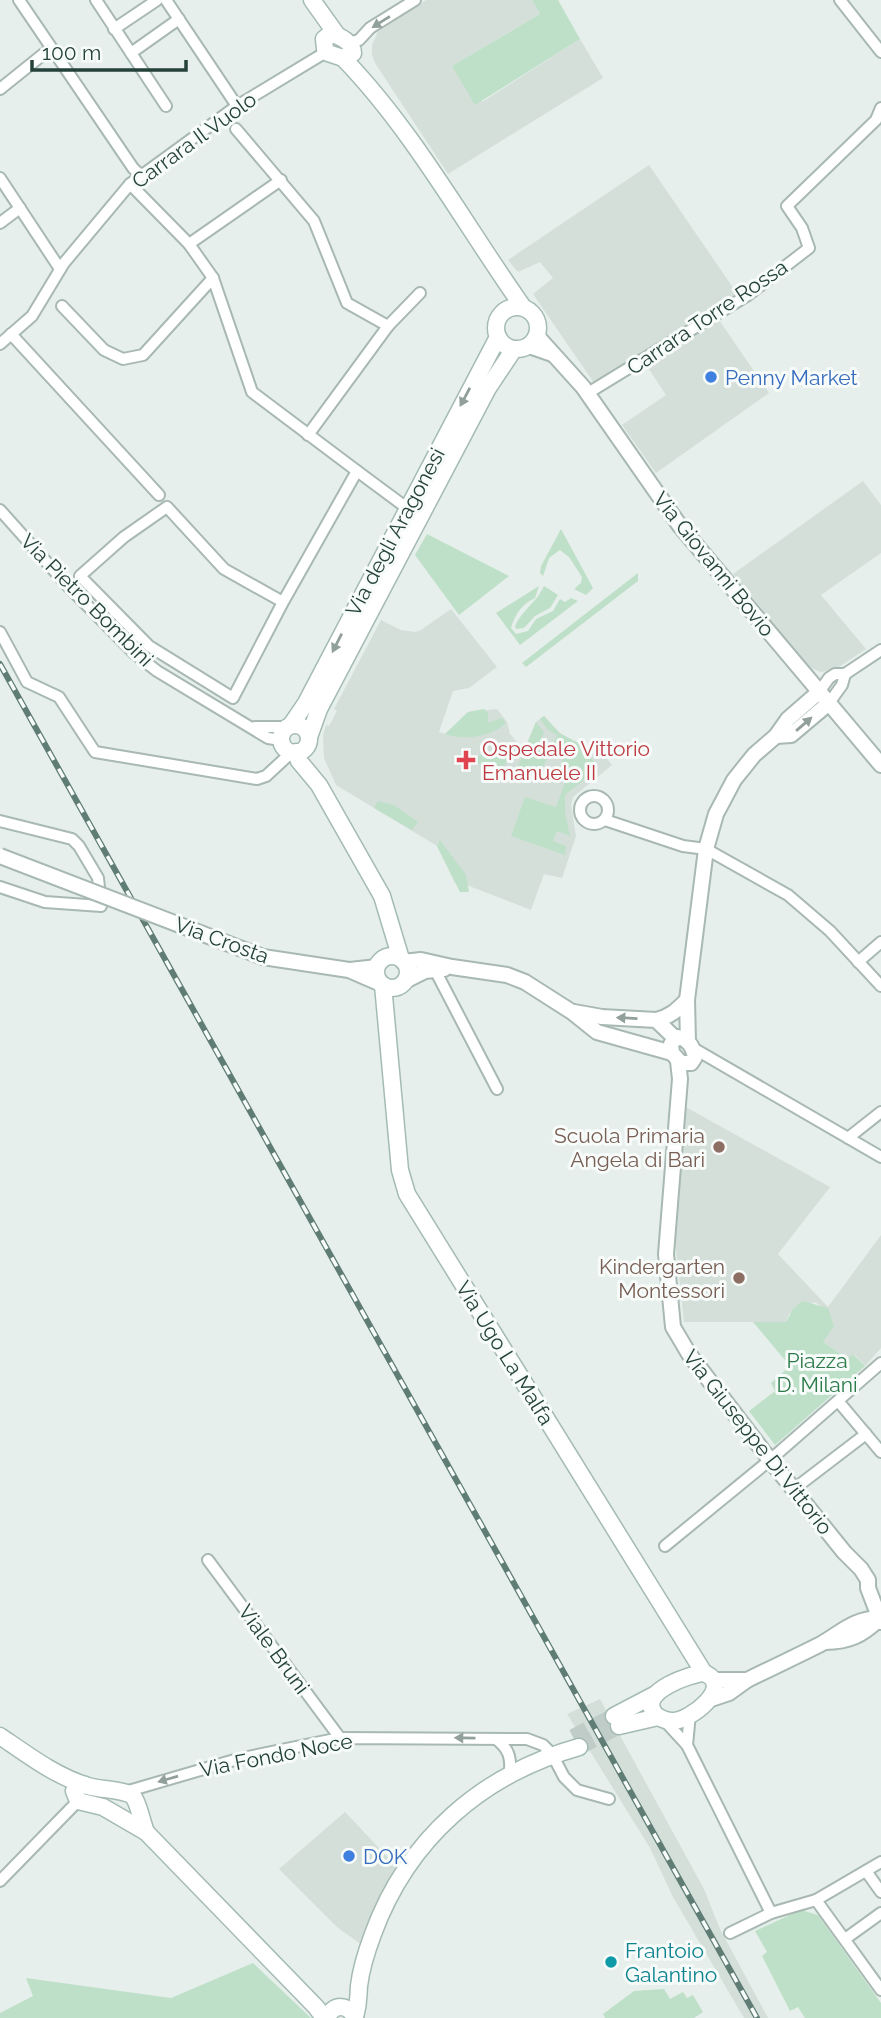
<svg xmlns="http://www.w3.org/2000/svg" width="881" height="2018" viewBox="0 0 881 2018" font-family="Raleway,sans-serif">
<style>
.built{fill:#d4dfda}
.green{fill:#bfe0c8}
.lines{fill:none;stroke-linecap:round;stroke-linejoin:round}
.secondary-tunnel{stroke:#bfccc8;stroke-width:16;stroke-dasharray:16 8;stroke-linecap:butt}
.minor-casing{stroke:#a8b8b2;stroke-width:14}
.tertiary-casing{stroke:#a8b8b2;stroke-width:18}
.secondary-casing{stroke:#a4bbb3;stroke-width:19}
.minor{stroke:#fff;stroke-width:10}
.tertiary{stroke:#fff;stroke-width:14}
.secondary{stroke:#fff;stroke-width:16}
.rail-casing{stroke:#5f7d75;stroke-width:6}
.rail{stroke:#f7fbf9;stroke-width:3.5;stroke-dasharray:10;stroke-linecap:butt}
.tertiary-bridge-casing{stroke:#a8b8b2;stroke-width:18;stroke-linecap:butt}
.tertiary-bridge{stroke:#fff;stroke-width:14}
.oneway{fill:#92a09c}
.shop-dot{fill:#3f7fe0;stroke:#f7fbf9;stroke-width:2.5}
.health-dot{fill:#e0444e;stroke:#f7fbf9;stroke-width:2.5}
.education-dot{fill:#8d6e63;stroke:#f7fbf9;stroke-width:2.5}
.culture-dot{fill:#0f9aa8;stroke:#f7fbf9;stroke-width:2.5}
.labels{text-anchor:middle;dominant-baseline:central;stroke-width:6;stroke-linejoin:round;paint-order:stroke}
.street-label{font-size:21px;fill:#24423a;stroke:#f7fbf9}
.shop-label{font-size:21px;fill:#366cbe;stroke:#f7fbf9;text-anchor:start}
.health-label{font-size:21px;fill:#be3a42;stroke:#f7fbf9;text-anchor:start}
.education-label{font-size:21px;fill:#785e54;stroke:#f7fbf9;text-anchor:end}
.park-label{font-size:21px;fill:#2d7a4b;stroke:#f7fbf9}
.culture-label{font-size:21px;fill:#0d838f;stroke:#f7fbf9;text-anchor:start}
</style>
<rect width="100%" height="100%" fill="#e6efeb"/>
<g class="built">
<polygon points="426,0 532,0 540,14 452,66 482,102 580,39 603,78 448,174 375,63 372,55 372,45 378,32"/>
<polygon points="649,165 738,295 594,383 533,294 553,278 540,262 518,272 508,260"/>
<polygon points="715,314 769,393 656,473 622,425 666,395 645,363"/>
<polygon points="863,481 881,505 881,553 821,595 866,649 836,669 821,672 809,667 733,574"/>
<polygon points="451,609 497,667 469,688 453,691 439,732 446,734 468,712 497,709 507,722 510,734 524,750 536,722 544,716 560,733 589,749 596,745 612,765 573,797 571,805 576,836 562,878 544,874 531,910 469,886 455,883 437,846 336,785 324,758 323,736 326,725 329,726 337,711 334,709 381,620 401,630 415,632 421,630"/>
<polygon points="684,1106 830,1187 778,1254 828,1307 881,1235 881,1348 865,1366 854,1354 848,1359 823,1342 822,1307 815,1302 789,1314 786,1322 684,1322 675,1240"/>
<polygon points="600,1699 704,1889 720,1929 768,2018 744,2018 673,1897 650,1848 567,1714"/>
<polygon points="345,1812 396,1866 362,1945 337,1927 279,1869"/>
</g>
<g class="green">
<polygon points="532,0 558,0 580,39 475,105 452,66 540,14"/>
<polygon points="561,529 593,588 586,595 574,589 581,583 582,577 569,557 560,550 549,558 543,576 540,573 541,566"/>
<polygon points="427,534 509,576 459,615 415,555"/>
<polygon points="638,573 638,581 526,667 522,663"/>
<path d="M539,586l-4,12c-13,6 -20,16 -24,30l5,6 12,-3 8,-12 17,-8 7,-12 5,3 6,-4 7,3 -58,44 -24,-32z"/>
<path d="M544,586l14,9 -8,13 -15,8 -11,12 -8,1 -1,-3c9,-18 21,-23 29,-40z"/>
<path d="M484,709l4,4v10l14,-5 4,5c-14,14 -43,18 -61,11l23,-22z"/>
<polygon points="544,716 559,733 590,749 589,755 595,763 596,770 565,795 565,812 570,836 557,831 553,841 566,846 565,855 511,836 525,797 556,807 566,780 557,776 566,749 553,744 557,735 548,730 540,719"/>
<polygon points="536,722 544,732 538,750 548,755 539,778 516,771"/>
<polygon points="510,743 513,746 502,771 476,763 479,755 489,753"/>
<polygon points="378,801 394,805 418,822 412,830 374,808"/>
<polygon points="440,840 466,875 469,892 460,892 437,846"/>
<polygon points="802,1301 828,1308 834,1326 823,1342 848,1359 853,1354 865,1366 775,1445 749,1411 775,1391 771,1383 790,1366 753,1322 786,1322 793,1309"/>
<polygon points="801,1910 818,1915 881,2003 881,2018 805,2018 798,2007 790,2011 762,1956 767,1952 755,1931"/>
<polygon points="253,1963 311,2018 0,2018 0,2013 33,1996 26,1978 171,1998"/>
<polygon points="664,1989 670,1999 683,1992 687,1998 693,1995 703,2012 694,2018 605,2018 603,2014 634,1991"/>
</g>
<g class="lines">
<g class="secondary-tunnel">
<polyline points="573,1737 614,1716"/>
<polyline points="579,1747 619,1726"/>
</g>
<defs>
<g id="minor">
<polyline points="19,0 133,168 141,176"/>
<polyline points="96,0 166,106"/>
<polyline points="166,0 237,106"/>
<polyline points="840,0 881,52"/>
<polyline points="114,29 157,0"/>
<polyline points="348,43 359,40 370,28 415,0"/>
<polyline points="131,53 179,19"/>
<polyline points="0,89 51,48"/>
<polyline points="236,129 314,221 347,303 388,326 308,435"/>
<polyline points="0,178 60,269"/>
<polyline points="130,184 189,244 213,278"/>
<polyline points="0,223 20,208"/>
<polyline points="189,244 281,180"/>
<polyline points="62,306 104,350 123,359 143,355 213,278 252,392 357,471 283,602 233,698 149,646 80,576 124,537 167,507 224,569 283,602"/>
<polyline points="388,326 420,293"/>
<polyline points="11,334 159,495"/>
<polyline points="0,344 32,316 64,263 130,184 237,106 326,52"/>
<polyline points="588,393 748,295 809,248 802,228 787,206 876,120 881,108"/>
<polyline points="357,471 411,511"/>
<polyline points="0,510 67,585 134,653 157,671 268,738 281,740"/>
<polyline points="0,632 27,682 59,697 95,752 257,779 266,776 292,752"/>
<polyline points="819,692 829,678 835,674 845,674 881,650"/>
<polyline points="829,703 842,685 845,674"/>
<polyline points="255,727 287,727"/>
<circle cx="594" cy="810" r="14"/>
<polyline points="605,820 683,846 706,849 788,895 830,931 881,986"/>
<polyline points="0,821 72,839 79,846 98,878 101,906 45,902 0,887"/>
<polyline points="858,962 881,942"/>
<polyline points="435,970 497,1089"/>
<polyline points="693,1048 881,1157"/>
<polyline points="848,1138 881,1112"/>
<polyline points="838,1401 881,1452"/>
<polyline points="794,1489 866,1434"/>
<polyline points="665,1546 770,1460 881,1363"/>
<polyline points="208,1560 340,1738"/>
<polyline points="664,1720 687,1745 690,1714"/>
<path d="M496,1739c13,10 15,18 14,34"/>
<polyline points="687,1745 771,1913"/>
<polyline points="125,1792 238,1759 340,1738 527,1739 543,1745 552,1754 564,1777 577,1790 609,1799"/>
<polyline points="866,1871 881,1892"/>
<polyline points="0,1881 78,1801"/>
<polyline points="816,1900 881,1990"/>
<polyline points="730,1933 771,1913 816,1900 881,1862"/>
<polyline points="845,1939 881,1913"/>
</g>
<g id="tertiary">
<polyline points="537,336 583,387 680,526 881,765"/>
<polyline points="529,346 552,354"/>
<polyline points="776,736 791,735 829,703"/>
<polyline points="403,962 421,960 452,967 507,975 525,982 572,1012 597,1032 672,1053"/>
<polyline points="349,970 379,983"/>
<polyline points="350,970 377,967"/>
<polyline points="405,981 425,971 444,969"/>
<polyline points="574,1012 602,1017 656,1020 675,1038"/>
<path d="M656,1020c14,-3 21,-10 31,-20"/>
<path d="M677,1037c11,1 16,10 18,20l-4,6h-10l-9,-10 -1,-9z"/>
<polyline points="688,1042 687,1000 706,849 716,814 734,780 754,755 776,736 788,719 819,692"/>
<polyline points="678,1061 680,1079 666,1254 673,1327 689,1354 770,1460 844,1552 861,1569 868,1580 868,1588 881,1622"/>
<path d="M825,1642c24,0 38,-7 55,-24"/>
<path d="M747,1680c25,-12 50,-24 74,-36 21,-12 32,-25 59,-26"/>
<polyline points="711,1699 729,1693 747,1680 713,1680"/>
</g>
<g id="secondary">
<polyline points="312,0 337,35"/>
<path d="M330,34c10,1 23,9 23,19l-10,5 -15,-5 -3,-4 -1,-10z"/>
<path d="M343,58c70,72 122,167 180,249"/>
<circle cx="517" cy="328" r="21"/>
<polyline points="291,725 306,703 498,337"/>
<circle cx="295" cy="739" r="14"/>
<polyline points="309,737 319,709 488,388 514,349"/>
<polyline points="296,752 299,761 319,785 382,896 401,959"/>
<circle cx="392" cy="972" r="16"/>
<path d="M383,985l17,185 7,24 297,479c32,13 -15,49 -32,48 -7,0 -16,-4 -19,-10 -12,-20 37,-37 51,-38"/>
<polyline points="614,1716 656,1694"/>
<polyline points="619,1726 658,1717"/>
<path d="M0,1736c28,19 55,40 88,50 14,4 31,3 44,9 6,6 10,27 14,37"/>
<polyline points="85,1785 77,1787 74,1791 78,1801 103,1807 146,1832 316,2007 324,2018"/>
<path d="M355,2017c4,-14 3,-18 4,-31 2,-18 8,-36 14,-52 35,-96 110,-160 206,-187"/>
<path d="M327,2018c6,-15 22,-14 28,0"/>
</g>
</defs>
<use href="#minor" class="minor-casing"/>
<use href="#tertiary" class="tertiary-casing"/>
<use href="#secondary" class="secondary-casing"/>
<use href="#minor" class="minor"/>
<use href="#tertiary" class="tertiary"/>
<use href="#secondary" class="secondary"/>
<defs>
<polyline id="rail" points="0,664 757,2018"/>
</defs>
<use href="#rail" class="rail-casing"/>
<use href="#rail" class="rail"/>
<defs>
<polyline id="tertiary-bridge" points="0,856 263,957 349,970"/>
</defs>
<use href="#tertiary-bridge" class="tertiary-bridge-casing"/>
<use href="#tertiary-bridge" class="tertiary-bridge"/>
</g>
<defs><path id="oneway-solid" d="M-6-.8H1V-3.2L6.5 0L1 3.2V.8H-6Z" transform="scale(1.75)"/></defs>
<g class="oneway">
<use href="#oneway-solid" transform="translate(381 22) rotate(148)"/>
<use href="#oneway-solid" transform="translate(465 397) rotate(118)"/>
<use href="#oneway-solid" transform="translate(337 643) rotate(117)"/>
<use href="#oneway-solid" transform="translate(804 724) rotate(-41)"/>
<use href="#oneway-solid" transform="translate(627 1018) rotate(-177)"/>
<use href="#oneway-solid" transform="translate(465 1738) rotate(-179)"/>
<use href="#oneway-solid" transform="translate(168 1779) rotate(164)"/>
</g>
<g class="shop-dot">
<circle cx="711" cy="377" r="7"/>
<circle cx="349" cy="1856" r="7"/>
</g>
<path class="health-dot" d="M462.5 749.5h7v7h7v7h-7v7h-7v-7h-7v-7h7z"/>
<g class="education-dot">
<circle cx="719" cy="1147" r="7"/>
<circle cx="739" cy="1278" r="7"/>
</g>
<circle class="culture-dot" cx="611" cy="1962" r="7"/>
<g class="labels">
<g class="street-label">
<text transform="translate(194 140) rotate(-36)">Carrara Il Vuolo</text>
<text transform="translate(707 317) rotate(-34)">Carrara Torre Rossa</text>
<text transform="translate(395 532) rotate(-62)">Via degli Aragonesi</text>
<text transform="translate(714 564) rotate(51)">Via Giovanni Bovio</text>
<text transform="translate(87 600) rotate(45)">Via Pietro Bombini</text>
<text transform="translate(222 940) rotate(20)">Via Crosta</text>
<text transform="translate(505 1353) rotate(58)">Via Ugo La Malfa</text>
<text transform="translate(758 1442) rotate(52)">Via Giuseppe Di Vittorio</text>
<text transform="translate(274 1649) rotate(54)">Viale Bruni</text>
<text transform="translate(276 1755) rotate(-11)">Via Fondo Noce</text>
</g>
<g class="shop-label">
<text x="725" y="377">Penny Market</text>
<text x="363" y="1856">DOK</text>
</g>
<g class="health-label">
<text x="482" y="748">Ospedale Vittorio<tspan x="482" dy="24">Emanuele II</tspan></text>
</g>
<g class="education-label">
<text x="705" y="1135">Scuola Primaria<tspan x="705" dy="24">Angela di Bari</tspan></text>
<text x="725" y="1266">Kindergarten<tspan x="725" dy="24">Montessori</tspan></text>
</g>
<g class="park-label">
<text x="817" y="1360">Piazza<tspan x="817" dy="24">D. Milani</tspan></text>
</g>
<g class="culture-label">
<text x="625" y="1950">Frantoio<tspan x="625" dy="24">Galantino</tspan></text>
</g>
</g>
<path d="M32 60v10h154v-10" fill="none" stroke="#24423a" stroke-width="3.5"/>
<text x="42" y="60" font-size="21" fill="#24423a" stroke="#f7fbf9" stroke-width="5" paint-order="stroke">100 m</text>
</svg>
